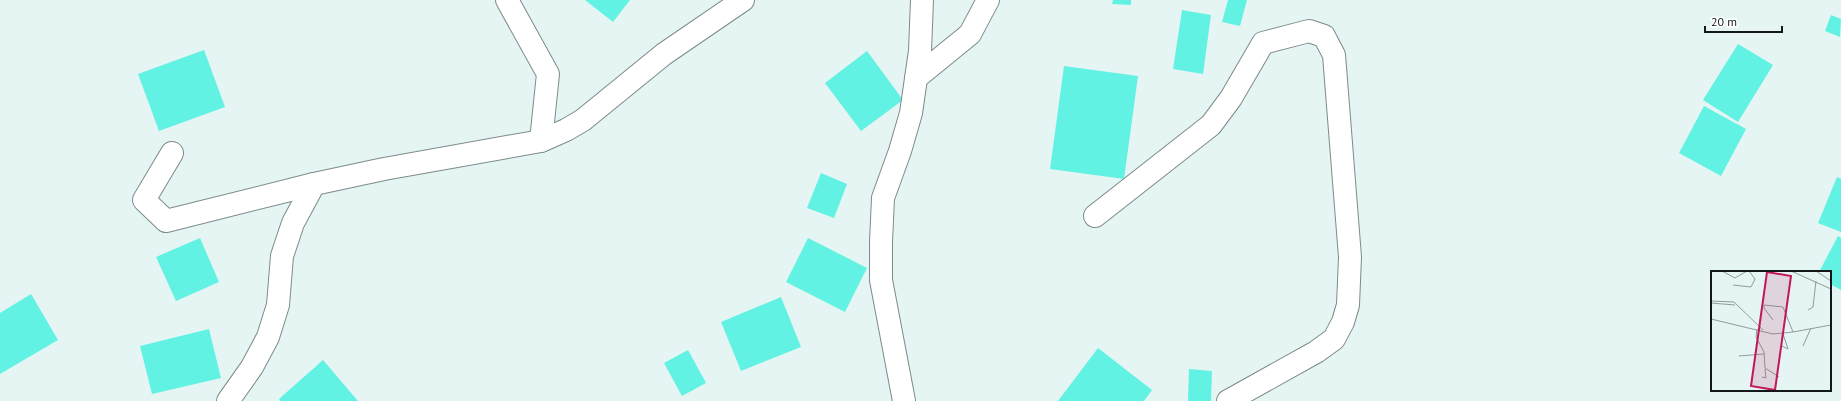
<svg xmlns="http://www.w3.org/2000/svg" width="1841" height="401" viewBox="0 0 1841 401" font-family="'PT Sans',sans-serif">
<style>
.building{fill:#62f2e4}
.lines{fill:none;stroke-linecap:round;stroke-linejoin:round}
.street-casing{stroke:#7c8b89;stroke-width:24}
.street{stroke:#fff;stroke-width:22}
.inset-road{fill:none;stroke:#919c9b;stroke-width:1}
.view{fill:#c2185b;fill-opacity:0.15;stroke:#c2185b;stroke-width:2}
.inset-edge{fill:none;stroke:#121717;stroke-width:2}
</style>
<rect width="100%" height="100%" fill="#e5f5f3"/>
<g class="building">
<polygon points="585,0 630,0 613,22"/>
<polygon points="1113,0 1131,0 1131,5 1112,4"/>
<polygon points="1228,0 1247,0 1240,26 1222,22"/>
<polygon points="1182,10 1211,15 1203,74 1173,69"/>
<polygon points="1831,15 1841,19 1840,37 1825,31"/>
<polygon points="1738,44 1773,65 1738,122 1703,100"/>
<polygon points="204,50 225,107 159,131 138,74"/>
<polygon points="867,51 903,100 861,131 825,83"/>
<polygon points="1064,66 1138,76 1124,179 1050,169"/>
<polygon points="1704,106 1746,129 1721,176 1679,153"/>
<polygon points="821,173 847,184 834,218 807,208"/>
<polygon points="1837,177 1841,179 1841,232 1818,223"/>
<polygon points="1838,236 1841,238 1841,290 1830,284 1830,272 1819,272"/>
<polygon points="200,238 219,282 176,301 156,257"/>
<polygon points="808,238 867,268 845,312 786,282"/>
<polygon points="31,294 58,340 0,374 0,313"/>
<polygon points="781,297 801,347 741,371 721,322"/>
<polygon points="209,329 221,378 152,394 140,346"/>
<polygon points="1098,348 1152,390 1144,401 1058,401"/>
<polygon points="688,350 706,383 682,396 664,363"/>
<polygon points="323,360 358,401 280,401 279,399"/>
<polygon points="1189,369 1212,371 1211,401 1188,401"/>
</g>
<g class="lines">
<defs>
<g id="street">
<polyline points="507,0 548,74 541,141"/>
<polyline points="916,78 970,34 988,0"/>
<polyline points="172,153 144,200 166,221 314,184"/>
<polyline points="1095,216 1211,125 1231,98 1263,43 1309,31 1324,36 1334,55 1350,257 1348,305 1343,322 1334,339 1316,352 1228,401"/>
<polyline points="228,401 252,367 268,337 278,305 282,256 293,223 314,184 384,169 541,141 566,130 583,120 664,54 743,0"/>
<polyline points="904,401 881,280 881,242 883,198 900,151 911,113 920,51 922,0"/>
</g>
</defs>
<use href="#street" class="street-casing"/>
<use href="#street" class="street"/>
</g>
<g transform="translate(1711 271)">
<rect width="120" height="120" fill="#e5f5f3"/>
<path class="inset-road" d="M11,0l13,7 12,-7M80,0l40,18M105,0l15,10M22,14l18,2 4,-8 -6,-8M0,30l23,1 29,28M0,32l24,2M97,39l5,-3 3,-26M0,48l62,15 20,-2M62,49l-9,-12v-3l19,2 10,25 38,-7M46,58l-1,8 8,15 1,16 14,9M71,75l6,3 -5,-15M92,75l8,-18M28,85l25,-2M51,106l4,1 -1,-9"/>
<path class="view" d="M56,1l24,4 -16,114 -24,-4z"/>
<rect width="120" height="120" class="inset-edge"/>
</g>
<path d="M1705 26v6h77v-6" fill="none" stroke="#121717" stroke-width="2"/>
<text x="1711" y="26" font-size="12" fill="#121717" stroke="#ffffff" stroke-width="3" paint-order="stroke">20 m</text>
</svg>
